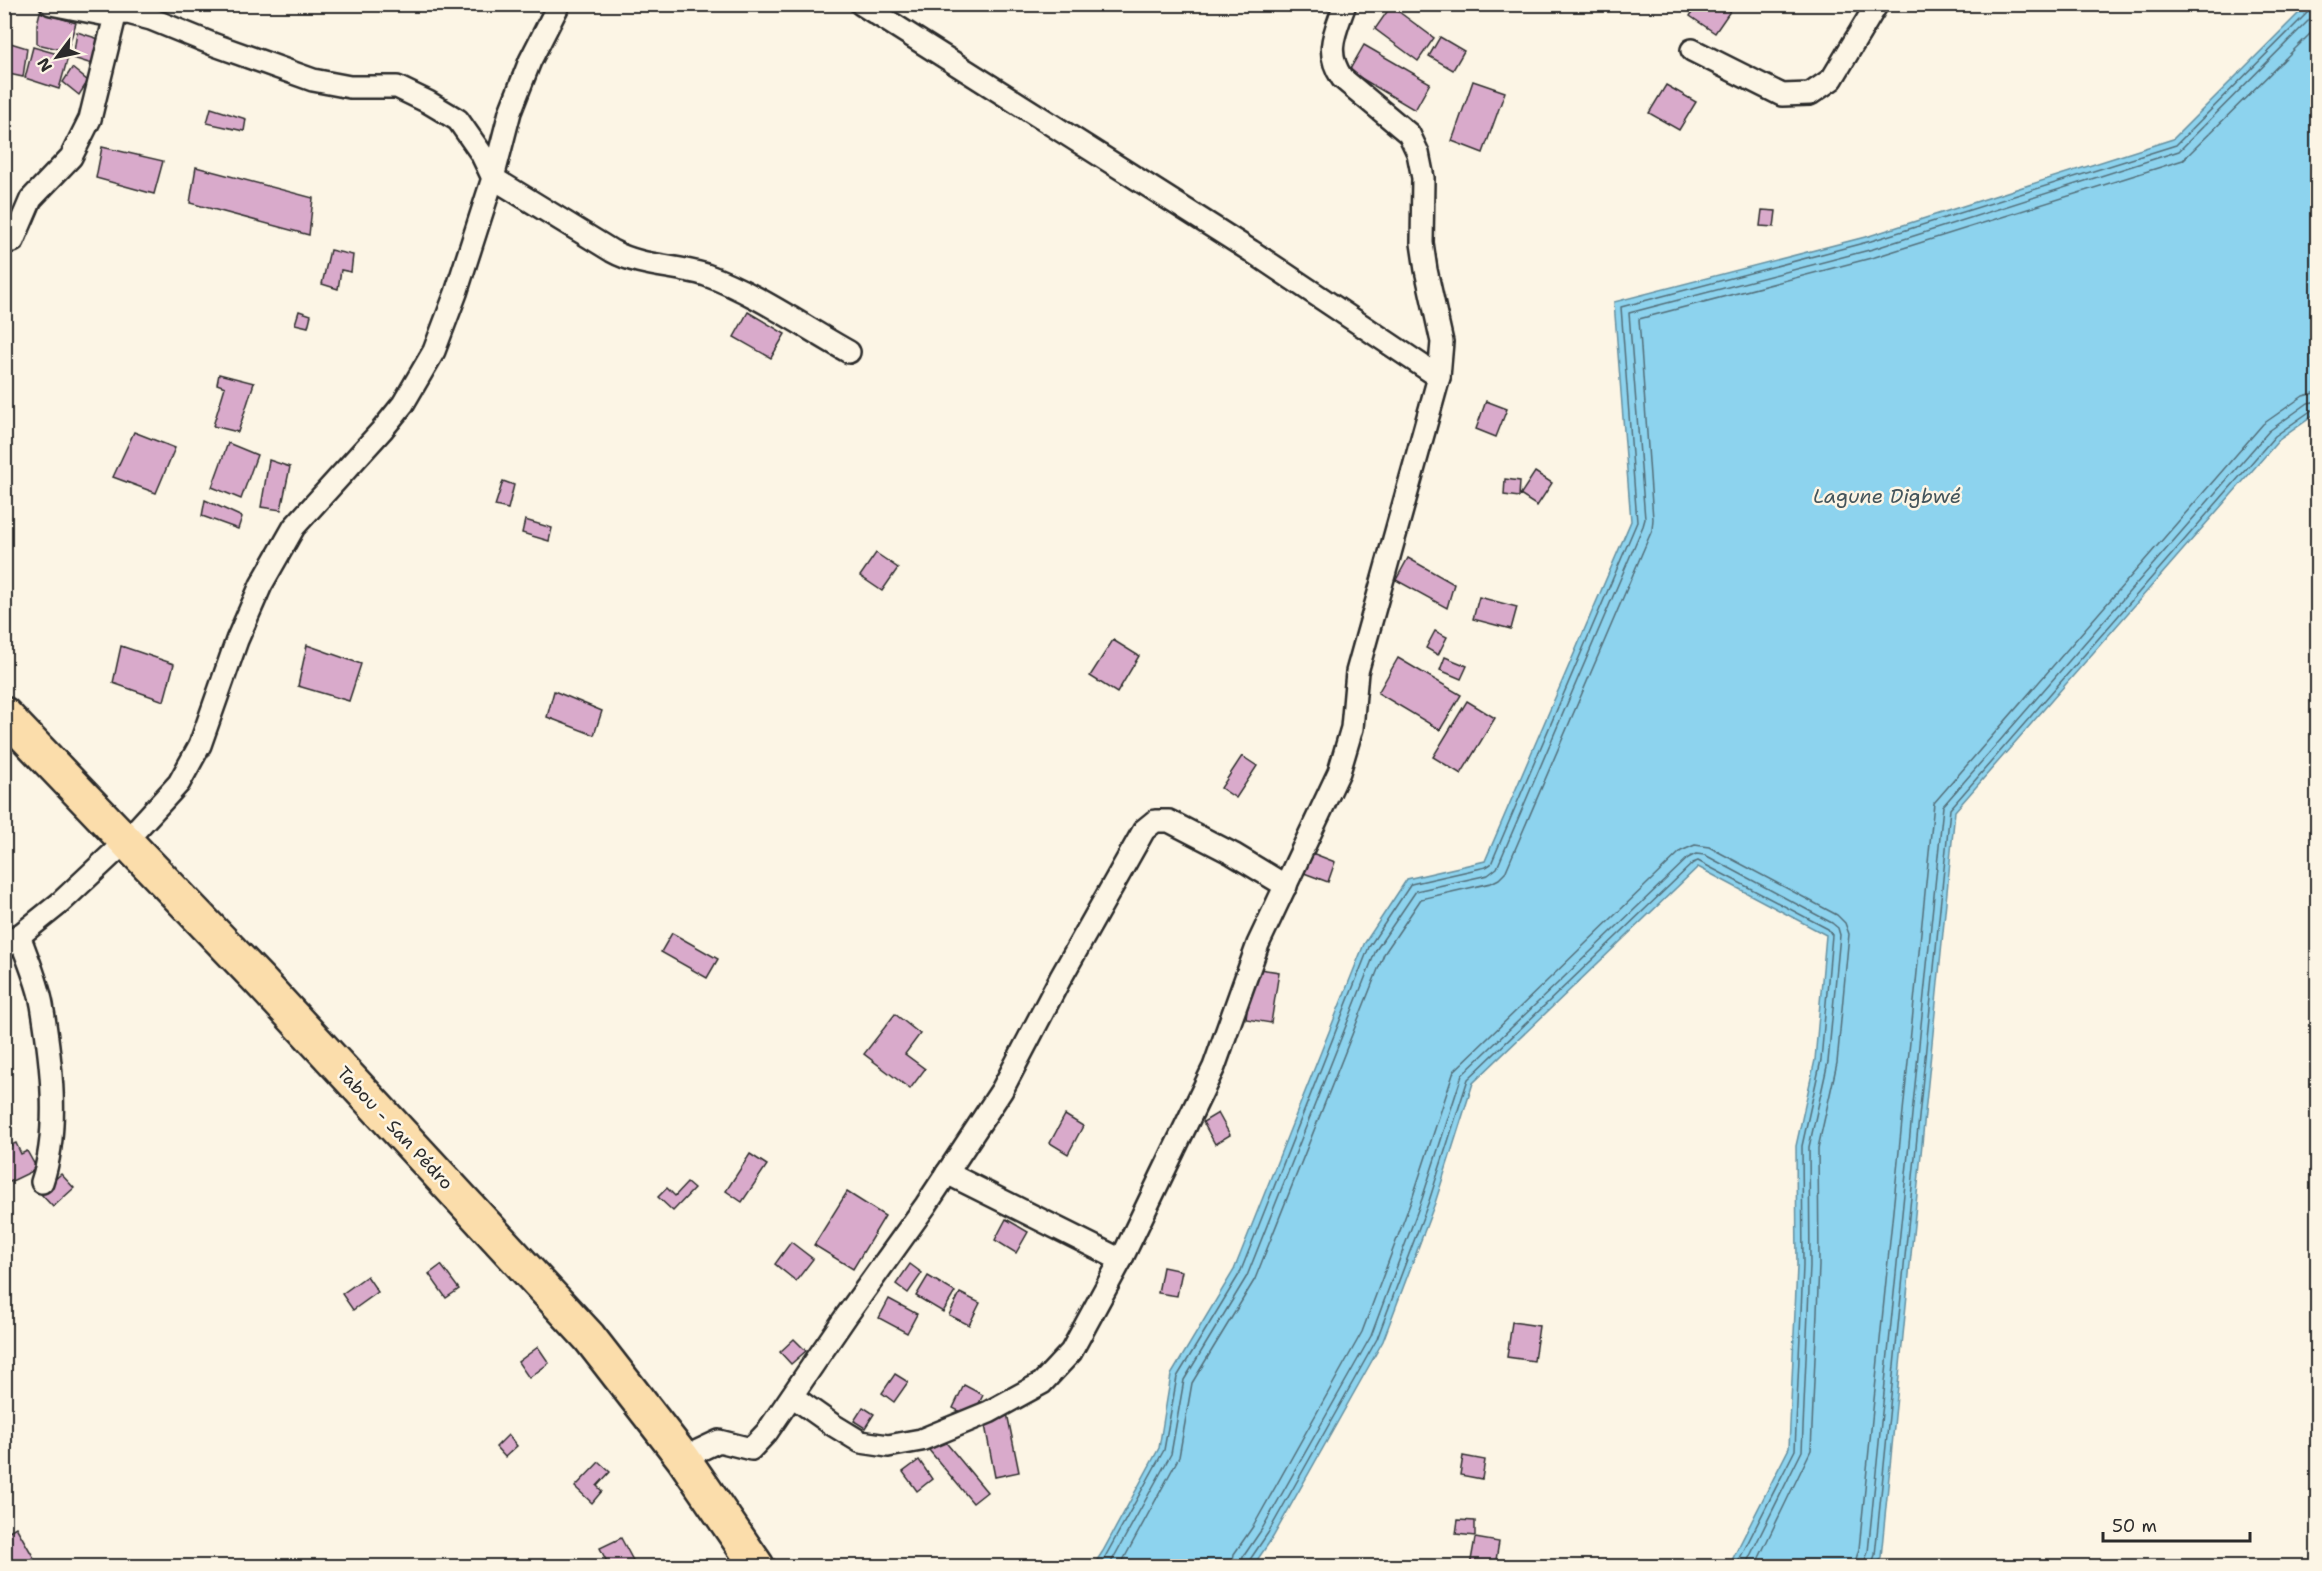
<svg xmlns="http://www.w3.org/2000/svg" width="2322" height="1571" viewBox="0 0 2322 1571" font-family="'Shantell Sans',sans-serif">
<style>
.water{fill:#8dd3ee;stroke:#6690a0;stroke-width:1.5}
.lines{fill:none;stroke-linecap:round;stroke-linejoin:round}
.shore{stroke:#526e79;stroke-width:1.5}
.building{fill:#d9aacb;stroke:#2b2b2b;stroke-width:1.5}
.minor-casing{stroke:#2b2b2b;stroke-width:26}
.primary-casing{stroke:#2b2b2b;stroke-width:38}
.minor{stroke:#fcf5e5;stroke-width:21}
.primary{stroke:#fbddab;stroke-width:33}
.labels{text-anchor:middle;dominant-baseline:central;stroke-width:5;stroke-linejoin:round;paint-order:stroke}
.street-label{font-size:18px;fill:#2b2b2b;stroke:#fcf5e5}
.water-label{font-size:20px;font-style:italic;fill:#44555c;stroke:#fcf5e5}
</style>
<rect width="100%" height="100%" fill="#fcf5e5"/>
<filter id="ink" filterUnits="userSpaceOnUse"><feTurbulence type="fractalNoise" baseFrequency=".0167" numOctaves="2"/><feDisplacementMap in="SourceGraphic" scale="12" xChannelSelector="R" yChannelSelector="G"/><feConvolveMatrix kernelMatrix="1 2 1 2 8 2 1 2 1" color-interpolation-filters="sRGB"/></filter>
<g filter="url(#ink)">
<polygon class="water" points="2307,5 2318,5 2317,413 2279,440 1955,811 1881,1557 1875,1566 1729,1566 1789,1448 1797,1266 1796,1146 1815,1060 1826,935 1698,867 1473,1083 1435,1203 1383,1341 1273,1537 1253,1566 1093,1566 1103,1551 1159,1448 1171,1375 1234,1270 1364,944 1407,879 1485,861 1631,521 1614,302 1869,236 2173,139"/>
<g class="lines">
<g class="shore">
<polyline points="1100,1566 1164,1450 1177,1377 1240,1273 1369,947 1411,884 1486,867 1491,864 1637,522 1621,307 1871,241 2176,145 2309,11 2311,4"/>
<polyline points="1109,1566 1171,1454 1184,1380 1247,1276 1376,950 1416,891 1488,875 1497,868 1643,526 1645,519 1629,313 1873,249 2179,151 2318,11"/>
<polyline points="1120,1566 1179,1457 1192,1383 1255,1279 1384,954 1421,899 1491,883 1499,879 1505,873 1652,530 1653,519 1639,319 1875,257 2183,160 2318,26"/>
<polyline points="1232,1566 1234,1554 1254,1525 1362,1332 1413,1196 1454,1071 1681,851 1695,845 1709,847 1837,915 1845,923 1849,934 1837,1063 1818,1148 1819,1266 1811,1450 1755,1566"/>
<polyline points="1241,1566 1243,1557 1262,1529 1371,1336 1422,1199 1462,1075 1688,858 1696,854 1705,855 1832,923 1838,928 1840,935 1828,1062 1809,1147 1810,1266 1802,1451 1745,1566"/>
<polyline points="1248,1566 1249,1561 1268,1533 1377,1339 1429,1201 1468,1079 1693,863 1698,861 1828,929 1832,935 1821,1060 1802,1146 1803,1266 1795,1450 1736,1566"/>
<polyline points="1854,1566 1859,1549 1934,803 2263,424 2303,396 2318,392"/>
<polyline points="1863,1566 1868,1552 1943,806 2269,431 2308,403 2318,401"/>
<polyline points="1871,1566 1875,1555 1950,809 2275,436 2312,410 2318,409"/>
</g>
</g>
<g class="building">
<polygon points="1697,4 1735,4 1715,33 1690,16"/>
<polygon points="1391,6 1434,38 1418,61 1375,29"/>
<polygon points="40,12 76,23 67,51 37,44 37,24"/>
<polygon points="77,32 99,39 92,64 73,58"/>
<polygon points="1440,37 1464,51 1453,70 1429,56"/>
<polygon points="4,41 27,48 23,77 4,73"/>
<polygon points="1364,45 1430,83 1415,110 1349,71"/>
<polygon points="33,47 68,57 59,89 25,78"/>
<polygon points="72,68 88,81 79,95 63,82"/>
<polygon points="1473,81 1505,92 1483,153 1452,141"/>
<polygon points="1666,85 1696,102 1679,130 1649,113"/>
<polygon points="211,108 246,119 244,131 207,123"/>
<polygon points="102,147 163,161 154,194 96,178"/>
<polygon points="196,167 313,198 309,235 190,203"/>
<polygon points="1762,210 1776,211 1774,227 1760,226"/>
<polygon points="330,250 353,255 351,272 341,270 338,289 322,284"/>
<polygon points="299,311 311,315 308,327 295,324"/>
<polygon points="748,312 785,334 771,358 734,337"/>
<polygon points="219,374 254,383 238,432 213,426 225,387 217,384"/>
<polygon points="1486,401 1507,409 1496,437 1476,429"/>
<polygon points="134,432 175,448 156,493 113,477"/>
<polygon points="228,443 257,455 241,499 212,487"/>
<polygon points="269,460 290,467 281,510 261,507"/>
<polygon points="1535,472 1552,483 1537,506 1520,495"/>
<polygon points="1505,479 1520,481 1519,497 1504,495"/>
<polygon points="503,481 514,485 508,509 495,506"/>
<polygon points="205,500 242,517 238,529 202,516"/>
<polygon points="525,520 552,528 549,541 522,533"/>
<polygon points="876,553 898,568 882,591 860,576"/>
<polygon points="1408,558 1454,584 1447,608 1396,580"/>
<polygon points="1479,597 1517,607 1511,629 1473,619"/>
<polygon points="1435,631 1447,637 1438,655 1426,648"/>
<polygon points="1113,640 1139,656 1117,693 1090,676"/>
<polygon points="307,645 361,664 349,701 298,686"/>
<polygon points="121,646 174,664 164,701 113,683"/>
<polygon points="1445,657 1467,666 1461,679 1440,670"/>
<polygon points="1398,658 1461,695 1440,730 1378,693"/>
<polygon points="554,691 602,711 594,735 547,717"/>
<polygon points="1467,701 1495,718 1461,774 1433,757"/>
<polygon points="1242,756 1257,766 1236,798 1221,788"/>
<polygon points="1312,853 1335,862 1328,882 1304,873"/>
<polygon points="672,933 718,959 707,978 661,952"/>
<polygon points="1253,968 1279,972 1271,1023 1246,1019"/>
<polygon points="895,1014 920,1034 905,1054 925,1069 910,1089 864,1054"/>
<polygon points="1218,1113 1230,1135 1215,1144 1203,1122"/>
<polygon points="1065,1115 1083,1126 1068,1154 1050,1143"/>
<polygon points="16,1143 21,1154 27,1151 37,1169 10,1182 4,1171 4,1148"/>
<polygon points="750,1154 767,1165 742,1202 726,1191"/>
<polygon points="61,1174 74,1188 53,1207 40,1193"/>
<polygon points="687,1183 694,1189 673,1211 658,1197 667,1188 675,1196"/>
<polygon points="847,1192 885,1216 853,1269 814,1245"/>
<polygon points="1006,1219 1028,1232 1016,1253 995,1240"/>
<polygon points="791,1242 813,1259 796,1281 775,1264"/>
<polygon points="910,1264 922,1273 908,1293 896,1284"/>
<polygon points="441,1265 459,1289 446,1298 429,1274"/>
<polygon points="1163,1267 1182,1271 1177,1296 1158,1293"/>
<polygon points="367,1276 378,1292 353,1310 342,1294"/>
<polygon points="928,1276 955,1292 943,1312 916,1296"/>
<polygon points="960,1293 980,1303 969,1325 949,1315"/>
<polygon points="889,1299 917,1314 907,1333 879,1318"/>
<polygon points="1512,1322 1539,1326 1534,1361 1507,1357"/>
<polygon points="794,1339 806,1351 791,1364 780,1352"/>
<polygon points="538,1347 549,1363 529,1378 518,1362"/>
<polygon points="895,1374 908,1382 894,1402 882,1393"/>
<polygon points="964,1385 983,1395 972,1418 953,1408"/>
<polygon points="863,1407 874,1414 865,1428 854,1421"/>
<polygon points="1007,1413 1019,1472 995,1477 984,1420"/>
<polygon points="508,1435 517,1446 505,1457 496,1447"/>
<polygon points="943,1439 987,1492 973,1503 929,1450"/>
<polygon points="1463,1456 1485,1460 1482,1479 1460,1475"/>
<polygon points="919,1460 932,1479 917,1491 903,1472"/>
<polygon points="599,1462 610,1472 597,1486 602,1491 592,1503 575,1487"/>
<polygon points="1458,1520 1475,1521 1475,1536 1456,1534"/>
<polygon points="16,1527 34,1558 20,1566 5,1566 4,1534"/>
<polygon points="621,1538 636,1566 609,1566 600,1548"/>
<polygon points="1475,1538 1499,1542 1495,1566 1470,1566"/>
</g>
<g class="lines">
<defs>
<g id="minor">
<path d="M51,4l51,10 26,-1 23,6 64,26 98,35 37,7h47l31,15 30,18 23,33 12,25 119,73c29,16 62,14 94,24 48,17 98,52 143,77"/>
<polyline points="861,4 1251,251 1439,377"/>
<polyline points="1692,50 1782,95 1810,94 1832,79 1877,4"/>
<polyline points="13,241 31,199 71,157 90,119 116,12"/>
<path d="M19,935c8,23 19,47 23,70 9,54 18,125 0,177"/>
<polyline points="4,948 60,903 125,842 179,783 200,745 237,640 261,585 294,527 382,430 403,404 434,351 456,293 493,178 510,112 530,61 559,4"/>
<polyline points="947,1173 1121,1260"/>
<path d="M792,1396l41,29 28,17 27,4 33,-6 68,-28 53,-29 29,-31 50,-92 93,-193 44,-123 81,-172 13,-44 5,-56 82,-295 3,-35 -16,-72 -4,-27 1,-65 -5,-25 -9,-19 -67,-56c-18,-27 -7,-45 3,-74"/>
<polyline points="683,1458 719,1441 751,1449 767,1432 847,1315 926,1205 1002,1090 1060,979 1144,830 1155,821 1169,821 1233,854 1286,886"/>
</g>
<polyline id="primary" points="4,714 259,980 589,1337 683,1458 757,1566"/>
</defs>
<use href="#minor" class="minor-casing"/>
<use href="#primary" class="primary-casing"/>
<use href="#minor" class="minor"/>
<use href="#primary" class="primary"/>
</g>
</g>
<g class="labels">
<g class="street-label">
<text transform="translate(395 1128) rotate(47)">Tabou - San Pédro</text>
</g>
<g class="water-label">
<text x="1887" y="496">Lagune Digbwé</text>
</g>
</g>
<rect width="2322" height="1571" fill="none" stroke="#fcf5e5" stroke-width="24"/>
<rect x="12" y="12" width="2298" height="1547" fill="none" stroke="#2b2b2b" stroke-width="2" filter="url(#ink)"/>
<g transform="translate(57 57) rotate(238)" stroke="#fcf5e5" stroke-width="4.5" paint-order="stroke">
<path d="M0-4.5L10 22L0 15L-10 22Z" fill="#2b2b2b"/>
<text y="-9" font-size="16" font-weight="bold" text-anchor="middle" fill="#2b2b2b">N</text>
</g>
<path d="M2103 1532v9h147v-9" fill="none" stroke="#2b2b2b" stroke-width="3"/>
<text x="2112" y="1532" font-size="18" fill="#2b2b2b" stroke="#fcf5e5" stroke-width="4.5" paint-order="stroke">50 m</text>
</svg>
